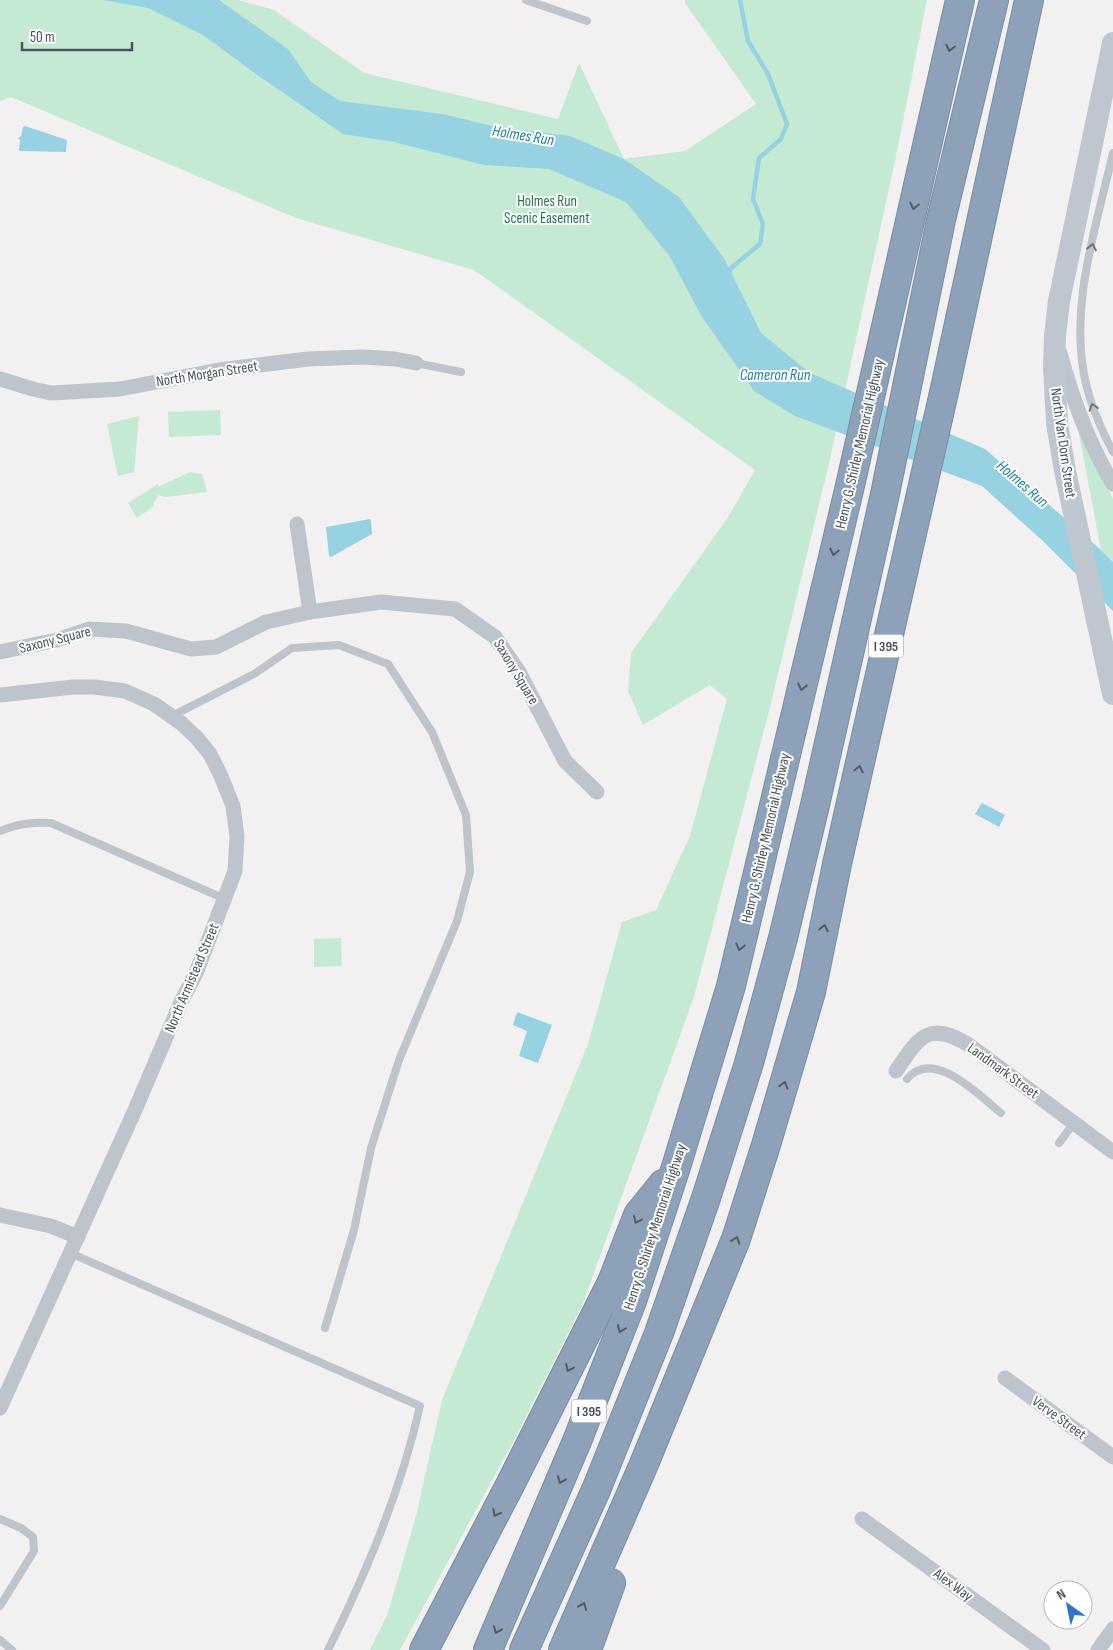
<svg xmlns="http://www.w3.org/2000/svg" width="1113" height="1650" viewBox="0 0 1113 1650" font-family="'Sofia Sans Condensed',sans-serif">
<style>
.green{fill:#c4ead3}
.water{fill:#96d2e2}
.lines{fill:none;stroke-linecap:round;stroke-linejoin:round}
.stream{stroke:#96d2e2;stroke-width:4.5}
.motorway-casing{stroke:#798da4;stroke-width:30}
.service{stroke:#bdc4cb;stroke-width:8}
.minor{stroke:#bdc4cb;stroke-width:15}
.secondary{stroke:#bec6cf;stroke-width:22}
.motorway{stroke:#8da2b9;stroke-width:28}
.oneway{stroke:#515b64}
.oneway2{stroke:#6c757d}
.labels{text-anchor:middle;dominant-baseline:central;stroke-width:4;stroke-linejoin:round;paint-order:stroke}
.shield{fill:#fff;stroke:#80878c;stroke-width:1}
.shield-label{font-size:14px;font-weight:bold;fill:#4a535b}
.park-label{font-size:15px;fill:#22754c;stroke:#fff}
.street-label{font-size:15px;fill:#4a535b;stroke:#fff}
.water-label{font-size:16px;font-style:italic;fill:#1d809b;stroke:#fff}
</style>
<rect width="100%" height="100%" fill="#f2f0f0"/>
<g class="green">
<polygon points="0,0 238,0 274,10 364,73 558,119 579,63 624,159 685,151 756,104 685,3 685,0 927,0 895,161 830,459 770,707 694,997 583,1303 514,1440 400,1650 370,1650 388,1613 416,1516 442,1400 588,1044 622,922 656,910 690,836 727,699 710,685 643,725 628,691 631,653 727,519 755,470 474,270 296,218 11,97 0,101"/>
<polygon points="220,410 221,435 169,437 168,412"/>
<polygon points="139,416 134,472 118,476 107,424"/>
<polygon points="1077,423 1113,499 1113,562 1101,550"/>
<polygon points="190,472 202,474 207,492 165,497 159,495 154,502 154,506 137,518 128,503 158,484 158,487"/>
<polygon points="341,938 342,966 314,967 314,939"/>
</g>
<g class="water">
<polygon points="103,0 219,0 288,49 311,82 340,101 442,114 497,127 570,136 624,159 679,197 725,260 761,333 810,373 985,449 1101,550 1113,562 1113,611 1044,542 982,486 795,416 754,391 702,317 670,257 626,202 549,169 484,165 394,142 343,134 256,74 203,35 148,8"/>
<polygon points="25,126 67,140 66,152 20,151 19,150 20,140 18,138 21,136 23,127"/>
<polygon points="370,519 371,521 372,534 331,557 329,556 326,527"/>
<polygon points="982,803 1005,815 999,827 975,814"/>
<polygon points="517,1012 552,1025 538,1063 519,1056 527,1031 513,1025"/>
</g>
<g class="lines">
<polyline class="stream" points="730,273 730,269 760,244 763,224 753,199 759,158 781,139 787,124 768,74 748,41 740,0"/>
<defs>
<g id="motorway">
<polyline points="424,1650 510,1485 612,1282 638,1215 663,1184"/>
<polyline points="488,1650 577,1441 632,1301 676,1167 731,986 849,490 960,0"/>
<polyline points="524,1650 596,1490 659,1333 706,1198 749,1063 783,938 815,805 885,494 941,220 994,0"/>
<polyline points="563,1650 644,1464 736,1239 766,1145 811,992 837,864 945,388 1029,0"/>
<polyline points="587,1650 611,1583"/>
</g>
</defs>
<use href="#motorway" class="motorway-casing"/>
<g class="service">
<polyline points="526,0 587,21"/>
<path d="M1113,153c-17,75 -46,158 -26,235 6,23 15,43 26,64"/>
<polyline points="416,363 461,372"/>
<polyline points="172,716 254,674 292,648 339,645 388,664 432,732 466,815 470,872 457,921 399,1060 371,1148 354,1230 325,1328"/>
<path d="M0,831c18,-7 32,-9 51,-8l174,76"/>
<path d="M907,1079c26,-32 73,17 94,34"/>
<polyline points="1059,1143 1074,1123"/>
<path d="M70,1253l350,153c-19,85 -54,167 -92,244"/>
<polyline points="0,1519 21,1528 33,1537 34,1551 0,1606"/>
<polyline points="0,1640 12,1650"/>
</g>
<g class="minor">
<path d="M1060,353c12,45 29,91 53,131"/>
<polyline points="0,379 33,389 51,393 69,392 120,389 219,370 308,359 363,357 395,359 416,363"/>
<polyline points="297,524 310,612"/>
<polyline points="0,652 57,640 89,629 126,631 191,649 216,647 266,622 310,612 381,602 455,609 495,637 519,672 565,761 597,792"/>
<polyline points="0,695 73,687 94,687 125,691 154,704 181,723 197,738 210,754 221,776 233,806 237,837 235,871 196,973 181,1002 135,1110 0,1408"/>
<path d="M896,1071c23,-34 32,-51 73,-26l144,107"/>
<polyline points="0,1215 51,1226 78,1237"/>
<polyline points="1005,1378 1113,1457"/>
<polyline points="862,1519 1043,1650"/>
<polyline points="1098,1650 1113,1629"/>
</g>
<polyline class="secondary" points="1113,43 1059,301 1055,336 1054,367 1057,423 1065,471 1113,694"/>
<use href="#motorway" class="motorway"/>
</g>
<defs><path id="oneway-chevron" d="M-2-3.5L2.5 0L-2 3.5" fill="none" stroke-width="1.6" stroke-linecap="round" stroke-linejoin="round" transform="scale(1.25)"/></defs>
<g class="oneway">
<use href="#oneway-chevron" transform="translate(950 48) rotate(103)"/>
<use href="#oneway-chevron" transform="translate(914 206) rotate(103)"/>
<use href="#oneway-chevron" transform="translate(834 552) rotate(103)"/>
<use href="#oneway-chevron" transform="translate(802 687) rotate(103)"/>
<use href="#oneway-chevron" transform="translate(859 769) rotate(-77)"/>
<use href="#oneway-chevron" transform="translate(824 928) rotate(-79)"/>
<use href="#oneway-chevron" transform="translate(740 947) rotate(103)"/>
<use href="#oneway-chevron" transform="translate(784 1085) rotate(-74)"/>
<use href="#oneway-chevron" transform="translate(637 1220) rotate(115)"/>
<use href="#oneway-chevron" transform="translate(736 1240) rotate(-70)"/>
<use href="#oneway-chevron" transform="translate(621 1329) rotate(111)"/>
<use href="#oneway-chevron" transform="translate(569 1368) rotate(116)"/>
<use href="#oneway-chevron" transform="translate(561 1480) rotate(113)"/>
<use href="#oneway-chevron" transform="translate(496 1513) rotate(118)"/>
<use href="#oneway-chevron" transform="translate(583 1606) rotate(-67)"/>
<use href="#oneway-chevron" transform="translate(497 1630) rotate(113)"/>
</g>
<g class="oneway2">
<use href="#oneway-chevron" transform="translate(1092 247) rotate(-79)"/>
<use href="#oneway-chevron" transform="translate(1093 407) rotate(-108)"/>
</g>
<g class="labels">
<g class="shield">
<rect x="868.5" y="634.5" width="35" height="23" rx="4"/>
<rect x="571.5" y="1399.5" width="35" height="23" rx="4"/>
</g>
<g class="shield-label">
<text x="886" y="646">I 395</text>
<text x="589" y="1411">I 395</text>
</g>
<g class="park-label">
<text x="547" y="201">Holmes Run<tspan x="547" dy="17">Scenic Easement</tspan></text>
</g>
<g class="street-label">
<text transform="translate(207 374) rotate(-9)">North Morgan Street</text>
<text transform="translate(1063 443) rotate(82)">North Van Dorn Street</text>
<text transform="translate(860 444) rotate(-77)">Henry G. Shirley Memorial Highway</text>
<text transform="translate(55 640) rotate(-14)">Saxony Square</text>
<text transform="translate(516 672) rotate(59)">Saxony Square</text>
<text transform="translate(766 838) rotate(-77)">Henry G. Shirley Memorial Highway</text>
<text transform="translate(192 978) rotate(-67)">North Armistead Street</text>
<text transform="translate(1003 1071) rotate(36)">Landmark Street</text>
<text transform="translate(655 1227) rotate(-72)">Henry G. Shirley Memorial Highway</text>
<text transform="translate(1059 1418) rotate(36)">Verve Street</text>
<text transform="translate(953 1585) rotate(36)">Alex Way</text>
</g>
<g class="water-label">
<text transform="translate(523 136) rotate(9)">Holmes Run</text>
<text x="775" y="375">Cameron Run</text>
<text transform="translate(1022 484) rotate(41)">Holmes Run</text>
</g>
</g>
<g transform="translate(1068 1605) rotate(327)"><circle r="24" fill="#ffffff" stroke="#b7babd"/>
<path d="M0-4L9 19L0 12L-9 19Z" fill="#2e73ce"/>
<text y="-8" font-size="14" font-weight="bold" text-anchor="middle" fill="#4a535b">N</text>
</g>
<path d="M22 42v8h110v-8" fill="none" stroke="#4a535b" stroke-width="2.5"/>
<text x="30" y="42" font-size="15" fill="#4a535b" stroke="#ffffff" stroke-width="4" paint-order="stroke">50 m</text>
</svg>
